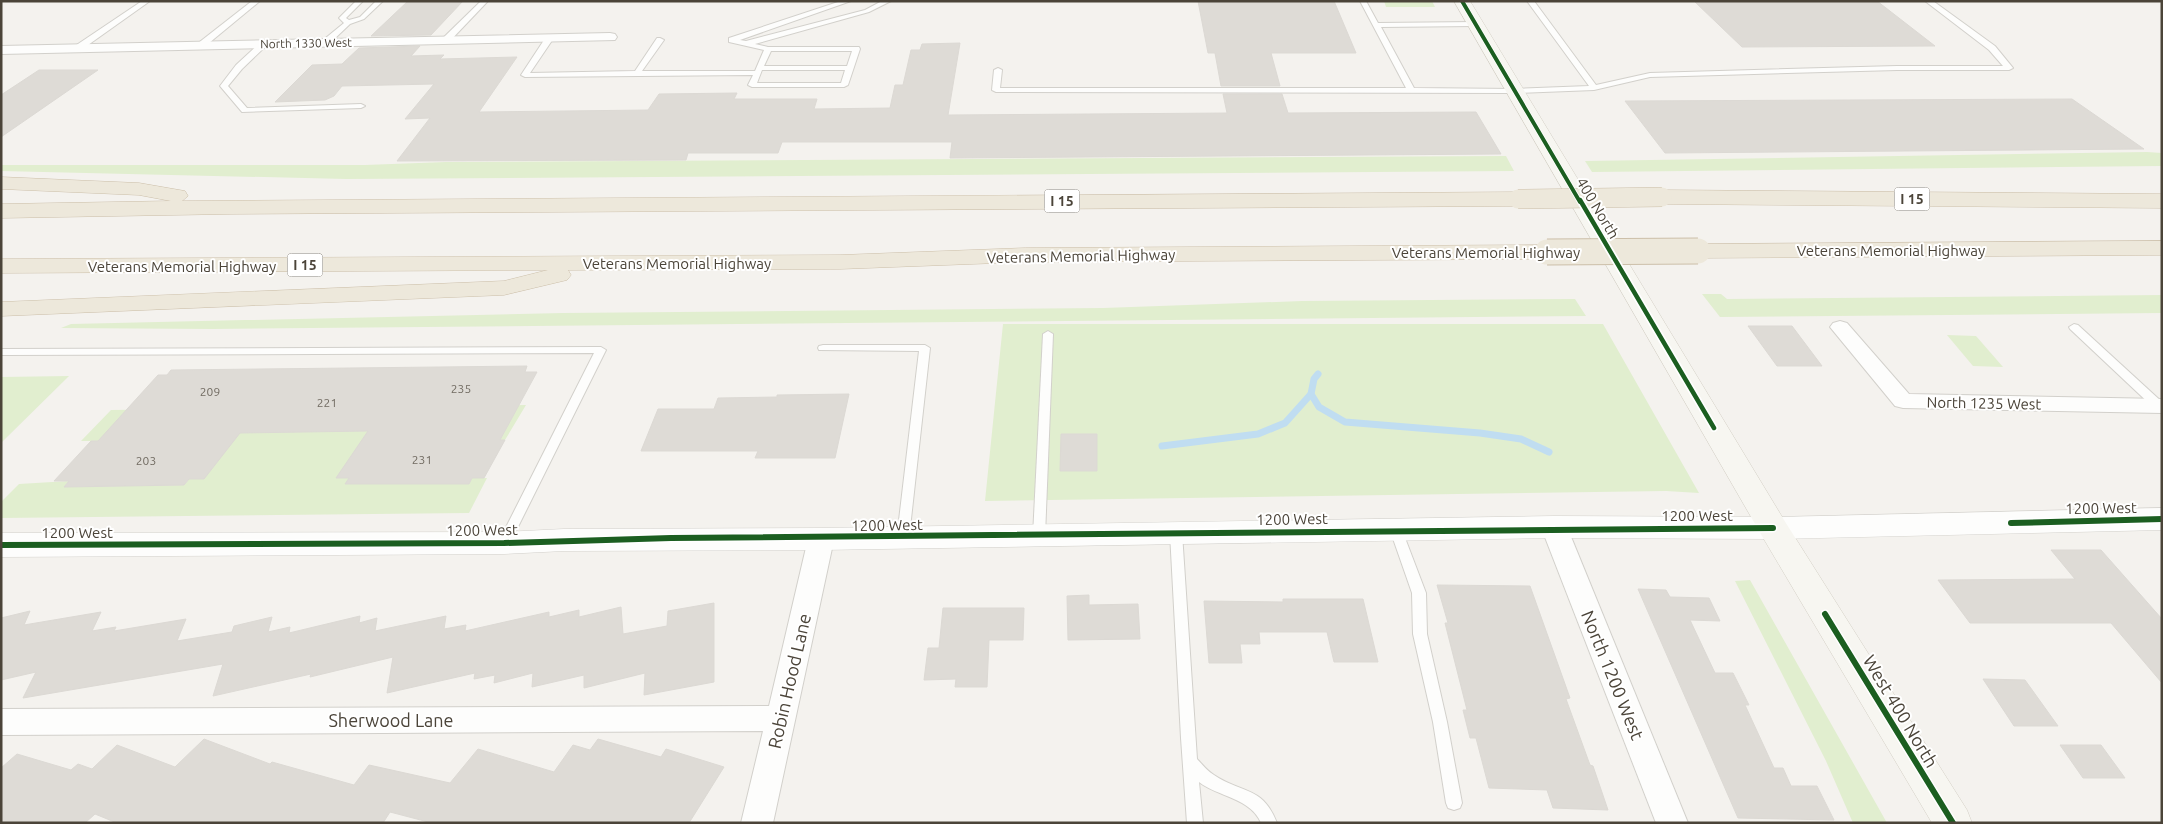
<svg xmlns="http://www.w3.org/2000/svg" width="2163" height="824" viewBox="0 0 2163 824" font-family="Ubuntu,sans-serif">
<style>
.green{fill:#e1eecf}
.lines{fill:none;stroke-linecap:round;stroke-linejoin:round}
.stream{stroke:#c0ddf1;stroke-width:7}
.building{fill:#dedbd6;stroke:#dcd9d4}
.service-casing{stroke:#d2d0cb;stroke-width:2}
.minor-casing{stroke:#d2d0cb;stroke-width:2}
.tertiary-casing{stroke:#d2d0cb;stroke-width:1}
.secondary-casing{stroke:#d3cfc5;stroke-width:1}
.motorway-casing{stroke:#ccbfa9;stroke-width:1}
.service{fill:#fdfdfc;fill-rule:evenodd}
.minor{fill:#fdfdfc;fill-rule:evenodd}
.tertiary{fill:#fdfdfc;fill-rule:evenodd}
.secondary{fill:#f7f6f1;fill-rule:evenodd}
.motorway{fill:#ede8db;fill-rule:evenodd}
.motorway-bridge-far1-casing{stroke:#ccbfa9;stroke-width:20;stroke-linecap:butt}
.motorway-bridge-casing{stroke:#ccbfa9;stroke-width:27;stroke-linecap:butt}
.motorway-bridge-far1{stroke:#ede8db;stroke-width:19}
.motorway-bridge{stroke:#ede8db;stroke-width:25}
.cycleway-far2-casing{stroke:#fff;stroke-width:5.5}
.cycleway-far1-casing{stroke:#fff;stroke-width:8}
.cycleway-casing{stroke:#fff;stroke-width:9}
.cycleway-far2{stroke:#1b5e20;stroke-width:4}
.cycleway-far1{stroke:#1b5e20;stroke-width:4.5}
.cycleway{stroke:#1b5e20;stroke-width:6}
.labels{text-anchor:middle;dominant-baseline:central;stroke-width:4;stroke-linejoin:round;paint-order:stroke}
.far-street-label{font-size:12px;fill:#4b4439;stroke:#fff}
.number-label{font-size:12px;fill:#706a61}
.shield{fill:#fff;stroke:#817c74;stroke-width:1}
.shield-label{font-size:14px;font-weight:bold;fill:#4b4439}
.street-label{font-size:15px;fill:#4b4439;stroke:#fff}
.near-street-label{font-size:18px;fill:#4b4439;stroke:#fff}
</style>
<rect width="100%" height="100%" fill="#f4f2ee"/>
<g class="green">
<polygon points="1384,1 1432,1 1435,7 1386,7"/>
<polygon points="2147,152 2162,153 2162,166 1592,172 1585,161"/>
<polygon points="1506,156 1514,171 346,179 1,171 1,165 365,165 446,162"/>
<polygon points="1702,294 1721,294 1727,299 2162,295 2162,313 1720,317"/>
<polygon points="1575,299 1586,316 213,329 61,328 71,324 563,313 1103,308 1302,301"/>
<polygon points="1003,324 1603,324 1699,493 1666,491 985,501"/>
<polygon points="1947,335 1976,336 2003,367 1973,366"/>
<polygon points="69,376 1,443 1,377"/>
<polygon points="526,405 505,440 491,440 337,478 349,478 346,484 469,484 472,478 487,478 469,513 1,518 1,502 19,484 69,481 64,487 184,485 189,479 103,441 81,441 111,410"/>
<polygon points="1750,580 1887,823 1853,823 1826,761 1735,581"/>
</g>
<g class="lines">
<g class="stream">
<polyline points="1318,374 1314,379 1311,394 1319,407 1345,422 1480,433 1521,439 1549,452"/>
<polyline points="1162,446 1258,434 1285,423 1311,394"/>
</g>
</g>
<g class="building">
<polygon points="408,1 463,1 431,35 371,36"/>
<polygon points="1198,1 1334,1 1356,53 1271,53 1280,86 1221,86 1215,53 1208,53"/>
<polygon points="1694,1 1877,1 1935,46 1742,47"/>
<polygon points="960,43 948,115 1227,113 1223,94 1282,94 1288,113 1476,112 1501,154 950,158 952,142 782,142 778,153 688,153 686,160 397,161 430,118 405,119 434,84 342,86 334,96 325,100 275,102 312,65 342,64 359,48 420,46 411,56 444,55 440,59 517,57 479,112 648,110 659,94 737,93 734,99 817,99 814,109 890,108 895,85 903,85 911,50 920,50 922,44"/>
<polygon points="39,70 98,70 1,137 1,95"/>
<polygon points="2072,99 2144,149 1665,153 1625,101"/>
<polygon points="1748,326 1792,326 1822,366 1777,366"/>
<polygon points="527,366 525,372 537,372 500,440 505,440 484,478 472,478 469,484 345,484 349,478 336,478 368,431 240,433 204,479 189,479 184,485 64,487 69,481 54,481 91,441 98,441 158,375 167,375 171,370"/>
<polygon points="849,394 835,458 755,458 758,451 641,451 658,409 714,409 718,398 777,397 777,395"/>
<polygon points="1061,434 1097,434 1097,471 1060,471"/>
<polygon points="2051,550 2101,550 2162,619 2162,683 2111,623 1970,623 1938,580 2075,579"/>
<polygon points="1437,585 1530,586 1570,698 1566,699 1590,765 1593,766 1608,810 1553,808 1547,790 1489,788 1476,738 1470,738 1463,710 1467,710 1445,623 1448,623"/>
<polygon points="1638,589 1666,590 1670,597 1709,598 1720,621 1690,620 1715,673 1733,673 1749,705 1745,705 1774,768 1783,768 1791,786 1817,786 1834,820 1738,818"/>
<polygon points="1089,595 1089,605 1138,604 1140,639 1068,640 1067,596"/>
<polygon points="1283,599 1363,599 1378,662 1334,662 1327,632 1259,632 1260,644 1240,644 1242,663 1209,663 1204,601 1283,602"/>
<polygon points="714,603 714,682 644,695 645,673 584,688 584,675 532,687 533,673 494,683 495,675 474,679 475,673 387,693 393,657 310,677 311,674 213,696 223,664 23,698 36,672 1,680 1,618 30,611 24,625 101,612 92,631 116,627 114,631 186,619 177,641 232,632 234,626 272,617 268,632 290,627 289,633 360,616 359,623 377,618 375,631 446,616 444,629 466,625 465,631 549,612 549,617 579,610 579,617 621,607 623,634 667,626 668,611"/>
<polygon points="943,608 1024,608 1023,640 989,640 987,687 955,687 956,679 924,680 928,648 939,648"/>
<polygon points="1983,679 2025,680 2058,726 2014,726"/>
<polygon points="204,739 270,764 272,762 354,785 369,765 450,783 478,749 554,772 573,745 590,750 598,739 661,757 666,749 724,767 689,823 432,823 390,812 383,823 117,823 95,814 85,823 1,823 1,768 17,754 71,770 78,764 92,769 117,745 175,767"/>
<polygon points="2060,745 2101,745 2125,778 2083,778"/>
</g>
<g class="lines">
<defs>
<g id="service">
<polygon points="142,1 150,1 81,50 75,50 75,46"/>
<polygon points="252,1 260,1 203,48 197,48 197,44"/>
<polygon points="356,1 363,1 346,18 349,20 360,17 376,1 383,1 364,19 350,24 328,45 322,45 322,41 344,23 339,18"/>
<polygon points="481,1 488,1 448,43 442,43 442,39"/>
<path d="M841,1h10l-111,39 6,1 119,-31 17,-9h9l-22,11 -114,32 13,3h91l1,2 -12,36 -4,2h-92l-4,-2 5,-10 -228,2 -4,-2 25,-38h3l4,2 -23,34 105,-2 22,-33h3l4,2 -22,31h113l9,-21 -35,-8v-4zM771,51h81l-5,15h-83zM762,70h83l-4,13h-84z"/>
<polygon points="1360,1 1366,1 1378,23 1475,22 1478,24 1475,26 1381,27 1414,88 1514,89 1589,86 1527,1 1534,1 1596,85 1650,73 1897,66 2003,66 1989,50 1925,1 1933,1 1995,46 2013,68 2009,70 1897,70 1650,77 1594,90 1514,93 996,92 992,90 994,70 998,68 1002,70 1000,88 1406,88"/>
<polygon points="261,42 268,44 242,69 228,86 247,108 361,104 365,106 361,108 242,112 220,86 236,65"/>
<polygon points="2074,324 2078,325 2162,402 2162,409 2155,409 2070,329 2069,327"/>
<polygon points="1048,331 1053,334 1045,536 1043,539 1035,539 1033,536 1043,334"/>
<polygon points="823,345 925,345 930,348 909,537 907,540 899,540 897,537 919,351 819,350 818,348 819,346"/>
<polygon points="601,347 606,350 510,543 508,546 500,546 498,543 594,353 1,355 1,349"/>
<polygon points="1396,525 1400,527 1402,530 1426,593 1427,634 1447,722 1462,803 1460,808 1454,810 1448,808 1446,803 1433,722 1413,634 1412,593 1390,530 1392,527"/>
<path d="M1176,528l4,2 2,3 15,226c5,5 10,12 17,16 28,19 48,10 63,48h-16c-10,-25 -43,-26 -62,-41l4,41h-16l-6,-85 -11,-205 2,-3z"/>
</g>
<g id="minor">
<polygon points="610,33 615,34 617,37 615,40 1,54 1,46"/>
<polygon points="1840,321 1847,323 1909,394 2162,399 2162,413 1903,408 1895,406 1830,327 1833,323"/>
<polygon points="1554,518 1563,521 1567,527 1688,823 1656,823 1541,527 1545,521"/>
<polygon points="821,530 830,532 834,539 773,823 741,823 763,731 1,735 1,709 769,706 808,539 812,532"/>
</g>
<polygon id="tertiary" points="2162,508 2162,530 1773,539 1554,538 821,550 564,551 504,554 1,557 1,533 504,532 564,529 821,528 1554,516 1773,517"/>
<polygon id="secondary" points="1454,1 1470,1 1784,520 1967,810 1972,823 1932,823 1762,536"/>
<g id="motorway">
<polygon points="1,177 139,183 185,191 188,196 182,201 1518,192 1526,194 1529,199 1526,204 1518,206 230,214 1,218 1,204 171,201 139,195 1,189"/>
<polygon points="1662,190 2162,194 2162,208 1662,204 1654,202 1651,197 1654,192"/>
<polygon points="2162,241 2162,255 1698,258 1690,256 1686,251 1690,246 1698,244"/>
<polygon points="1547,245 1555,247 1559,252 1555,257 1547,259 1025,262 840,269 568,270 571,275 567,280 504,295 1,316 1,302 504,281 548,270 1,273 1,259 840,255 1025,248"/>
</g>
</defs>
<use href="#service" class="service-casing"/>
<use href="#minor" class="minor-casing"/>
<use href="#tertiary" class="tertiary-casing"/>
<use href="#secondary" class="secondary-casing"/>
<use href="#motorway" class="motorway-casing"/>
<use href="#service" class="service"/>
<use href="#minor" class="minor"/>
<use href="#tertiary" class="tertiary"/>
<use href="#secondary" class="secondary"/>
<use href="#motorway" class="motorway"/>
<defs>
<polyline id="motorway-bridge-far1" points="1518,199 1662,197"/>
<polyline id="motorway-bridge" points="1547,252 1698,251"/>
</defs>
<use href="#motorway-bridge-far1" class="motorway-bridge-far1-casing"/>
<use href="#motorway-bridge" class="motorway-bridge-casing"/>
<use href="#motorway-bridge-far1" class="motorway-bridge-far1"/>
<use href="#motorway-bridge" class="motorway-bridge"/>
<defs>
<polyline id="cycleway-far2" points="1462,1 1580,202"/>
<polyline id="cycleway-far1" points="1580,200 1714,428"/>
<g id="cycleway">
<polyline points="2011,523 2162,519"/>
<polyline points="1,545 504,543 671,538 1773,528"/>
<polyline points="1825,614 1953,823"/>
</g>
</defs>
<use href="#cycleway-far2" class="cycleway-far2-casing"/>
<use href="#cycleway-far1" class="cycleway-far1-casing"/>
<use href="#cycleway" class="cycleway-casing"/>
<use href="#cycleway-far2" class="cycleway-far2"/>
<use href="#cycleway-far1" class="cycleway-far1"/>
<use href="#cycleway" class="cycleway"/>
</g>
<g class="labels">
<g class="far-street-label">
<text transform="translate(306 43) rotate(-1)">North 1330 West</text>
</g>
<g class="number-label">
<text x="461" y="388">235</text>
<text x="210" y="391">209</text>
<text x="327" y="402">221</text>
<text x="422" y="459">231</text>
<text x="146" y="460">203</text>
</g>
<g class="shield">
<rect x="1894.5" y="187.5" width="35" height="23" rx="4"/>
<rect x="1044.5" y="189.5" width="35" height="23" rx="4"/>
<rect x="287.5" y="253.5" width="35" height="23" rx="4"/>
</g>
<g class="shield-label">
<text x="1912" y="199">I 15</text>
<text x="1062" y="201">I 15</text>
<text x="305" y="265">I 15</text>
</g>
<g class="street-label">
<text transform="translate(1598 208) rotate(59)">400 North</text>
<text x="1891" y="250">Veterans Memorial Highway</text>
<text x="1486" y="252">Veterans Memorial Highway</text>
<text transform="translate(1081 256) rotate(-1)">Veterans Memorial Highway</text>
<text x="677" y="263">Veterans Memorial Highway</text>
<text x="182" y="266">Veterans Memorial Highway</text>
<text transform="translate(1984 403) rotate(1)">North 1235 West</text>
<text transform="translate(2101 508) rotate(-1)">1200 West</text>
<text x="1697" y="515">1200 West</text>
<text transform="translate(1292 519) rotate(-1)">1200 West</text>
<text transform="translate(887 525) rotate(-1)">1200 West</text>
<text transform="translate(482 530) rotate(-1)">1200 West</text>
<text x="77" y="532">1200 West</text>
</g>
<g class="near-street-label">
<text transform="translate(1613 675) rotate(68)">North 1200 West</text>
<text transform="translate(789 681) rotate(-77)">Robin Hood Lane</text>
<text transform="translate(1901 711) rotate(59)">West 400 North</text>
<text x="391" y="720">Sherwood Lane</text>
</g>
</g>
<rect width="2163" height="824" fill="none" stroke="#4b4439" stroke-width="5"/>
</svg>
